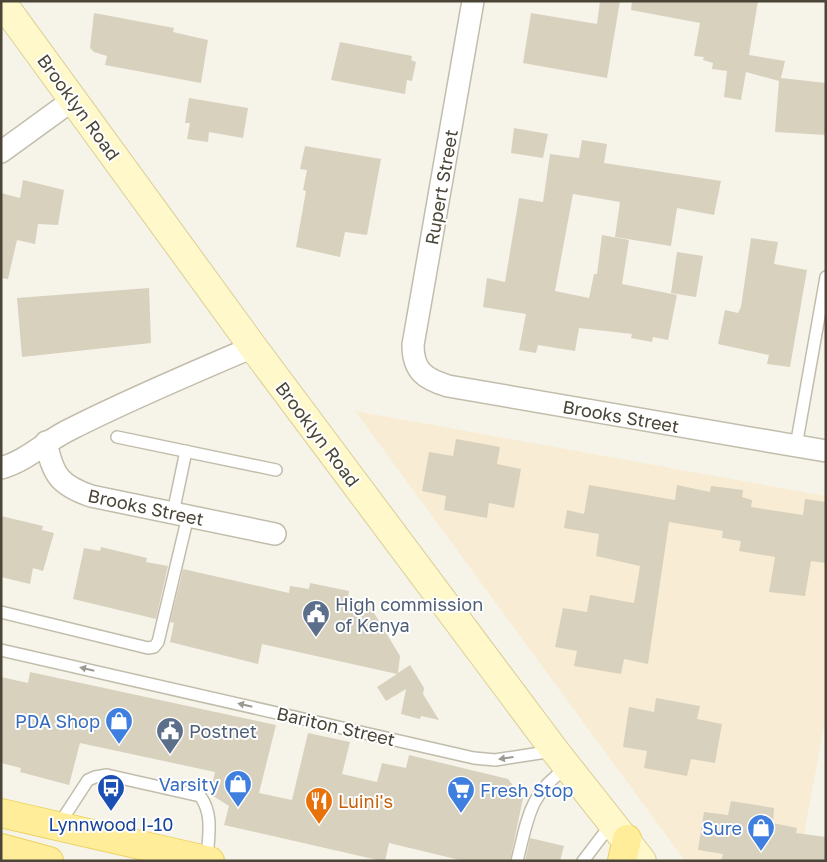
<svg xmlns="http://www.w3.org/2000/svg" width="827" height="862" viewBox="0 0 827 862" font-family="'Golos Text',sans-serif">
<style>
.commercial{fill:#f8edd4}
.building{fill:#d8d1be}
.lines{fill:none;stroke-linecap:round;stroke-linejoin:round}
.service-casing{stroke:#c2bdab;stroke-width:14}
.minor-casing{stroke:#c2bdab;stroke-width:24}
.secondary-casing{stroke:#d9ce96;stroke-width:30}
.primary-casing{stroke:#edd260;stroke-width:30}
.service{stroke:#fff;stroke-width:11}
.minor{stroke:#fff;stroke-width:21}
.secondary{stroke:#fff8ca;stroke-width:28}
.primary{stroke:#ffed99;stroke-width:28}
.oneway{fill:#9b9991}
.labels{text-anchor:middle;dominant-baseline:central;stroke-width:4;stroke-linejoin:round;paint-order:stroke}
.street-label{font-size:18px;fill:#4a4537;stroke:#fff}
.service-label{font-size:18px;fill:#4e5e75;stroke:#fff;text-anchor:start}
.shop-label{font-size:18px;fill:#366cbe;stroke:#fff;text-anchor:end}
.food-label{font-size:18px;fill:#c56008;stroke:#fff;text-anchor:start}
.transit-label{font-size:18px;fill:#164399;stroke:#fff}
</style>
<rect width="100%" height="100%" fill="#f6f3e9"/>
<polygon class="commercial" points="355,411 826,496 826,716 799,861 685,861"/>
<g class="building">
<polygon points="600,1 620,1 607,78 523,63 531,13 597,24"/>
<polygon points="632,1 758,1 749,55 785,61 781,78 826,83 826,135 775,132 779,81 746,72 741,100 724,97 727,71 712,69 713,63 703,60 704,57 694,56 700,23 631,10"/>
<polygon points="94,13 174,28 173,32 208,40 201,83 105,65 107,56 94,52 90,48"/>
<polygon points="340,42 412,56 411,60 416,62 412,81 407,80 405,94 331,80"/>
<polygon points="189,98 248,108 243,138 209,132 208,142 187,139 190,123 185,123"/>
<polygon points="514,128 548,134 543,158 511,153"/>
<polygon points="582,140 607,144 604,163 721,181 714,215 677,208 671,246 615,237 620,202 573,194 555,291 589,298 594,274 597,274 602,235 629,240 622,284 677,295 668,340 653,337 652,342 631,338 632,334 579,328 575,351 538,345 536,353 519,350 526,314 483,307 487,278 505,282 519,198 543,202 550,154 579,158"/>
<polygon points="305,146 381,159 367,235 345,232 340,257 296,247 306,191 303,190 307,170 300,169"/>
<polygon points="23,180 64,190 58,225 38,224 35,244 17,240 8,279 1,278 1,193 20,198"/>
<polygon points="751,238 778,242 774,264 807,270 790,367 767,364 769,355 718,344 725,310 738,313 741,307"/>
<polygon points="677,252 703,256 696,297 671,293"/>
<polygon points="149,288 151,343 22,357 17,298"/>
<polygon points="456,439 500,447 497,464 521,469 514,508 489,503 487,518 444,510 446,496 422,491 429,452 453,456"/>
<polygon points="589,485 675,500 677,485 710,492 711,486 743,490 742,497 752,500 751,507 803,515 805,499 826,502 826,563 811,561 805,596 769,592 775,557 739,551 741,541 722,538 723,531 669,522 648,664 624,659 621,674 574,666 577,651 555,647 563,608 587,612 590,595 634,603 640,566 596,556 599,534 564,528 567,510 584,514"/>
<polygon points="1,516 43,526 42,530 54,533 43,571 33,568 30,584 1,577"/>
<polygon points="101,547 147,558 146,562 168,566 156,619 73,599 84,548 100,551"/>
<polygon points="183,569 289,593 290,586 309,589 310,583 349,591 348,598 368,603 400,656 398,673 410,665 424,688 423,694 439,720 421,716 420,719 401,714 406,689 386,701 377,687 397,674 262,644 258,664 170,642 174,623 170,622"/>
<polygon points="30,672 276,725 259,793 292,800 308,733 350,742 342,774 377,782 382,763 406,768 409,755 508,779 523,798 510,861 464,861 389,843 385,861 382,861 224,825 229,806 210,794 215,772 80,743 69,785 20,772 21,768 1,763 1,677 28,683"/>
<polygon points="656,698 700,706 697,719 722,724 715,763 691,759 687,776 644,768 647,751 623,747 629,707 654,712"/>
<polygon points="731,801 774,808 773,823 797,828 796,833 826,837 826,861 721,861 723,854 698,850 704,812 728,815"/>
<polygon points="530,838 564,846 560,861 525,861"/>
</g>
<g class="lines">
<defs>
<g id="service">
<polyline points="117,437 276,470"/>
<polyline points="796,446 826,277"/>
<polyline points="173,513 186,451"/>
<polyline points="1,612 148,648 154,647 158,642 188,516"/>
<polyline points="1,650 474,758 495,760 553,751"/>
<path d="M58,826l30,-46 7,-3 12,-2 93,21c14,18 8,42 7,64"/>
<path d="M517,861c11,-43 12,-68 51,-94"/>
<polyline points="583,861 612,823"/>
</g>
<g id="minor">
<path d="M473,1l-60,344c0,26 12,34 35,41l378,65"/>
<polyline points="1,152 74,99"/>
<path d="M46,442c7,33 13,43 45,54l184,38"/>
<path d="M1,468c26,-7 46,-28 70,-39 59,-30 121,-56 182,-82"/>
</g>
<polyline id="secondary" points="1,1 253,347 555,751 642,861"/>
<g id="primary">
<polyline points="1,813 210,861"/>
<polyline points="1,848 49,861"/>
<polyline points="622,861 627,839"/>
</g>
</defs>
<use href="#service" class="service-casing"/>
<use href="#minor" class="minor-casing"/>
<use href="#secondary" class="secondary-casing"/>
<use href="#primary" class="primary-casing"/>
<use href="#service" class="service"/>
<use href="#minor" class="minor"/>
<use href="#secondary" class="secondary"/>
<use href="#primary" class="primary"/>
</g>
<defs><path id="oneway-solid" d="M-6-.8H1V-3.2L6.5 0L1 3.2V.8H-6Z" transform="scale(1.25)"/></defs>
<g class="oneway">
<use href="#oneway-solid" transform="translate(87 669) rotate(-167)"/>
<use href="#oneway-solid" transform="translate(245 705) rotate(-167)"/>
<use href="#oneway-solid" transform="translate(506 758) rotate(172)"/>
</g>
<defs>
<symbol id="civic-pin" viewBox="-11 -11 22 30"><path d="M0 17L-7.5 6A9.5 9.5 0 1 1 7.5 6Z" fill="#5c6f8a" stroke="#fff"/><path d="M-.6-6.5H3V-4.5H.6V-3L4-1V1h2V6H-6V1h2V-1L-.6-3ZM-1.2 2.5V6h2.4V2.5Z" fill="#fff"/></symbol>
<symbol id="shop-pin" viewBox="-11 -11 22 30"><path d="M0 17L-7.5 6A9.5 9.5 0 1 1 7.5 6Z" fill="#3f7fe0" stroke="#fff"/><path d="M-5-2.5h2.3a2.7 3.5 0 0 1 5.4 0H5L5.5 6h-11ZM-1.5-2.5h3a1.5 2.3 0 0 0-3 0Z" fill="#fff"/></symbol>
<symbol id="bus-pin" viewBox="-11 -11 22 30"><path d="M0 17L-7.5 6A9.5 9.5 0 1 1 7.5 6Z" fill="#1a4fb4" stroke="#fff"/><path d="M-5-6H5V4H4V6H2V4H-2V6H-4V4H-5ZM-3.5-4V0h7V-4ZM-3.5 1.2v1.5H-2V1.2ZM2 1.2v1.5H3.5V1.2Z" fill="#fff"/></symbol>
<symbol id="supermarket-pin" viewBox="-11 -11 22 30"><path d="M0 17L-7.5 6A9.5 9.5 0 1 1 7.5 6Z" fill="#3f7fe0" stroke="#fff"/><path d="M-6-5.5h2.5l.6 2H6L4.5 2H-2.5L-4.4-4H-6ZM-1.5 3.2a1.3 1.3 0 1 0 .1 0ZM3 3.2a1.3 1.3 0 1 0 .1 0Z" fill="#fff"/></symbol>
<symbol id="restaurant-pin" viewBox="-11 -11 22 30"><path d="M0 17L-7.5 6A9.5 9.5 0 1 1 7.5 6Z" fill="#e8710a" stroke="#fff"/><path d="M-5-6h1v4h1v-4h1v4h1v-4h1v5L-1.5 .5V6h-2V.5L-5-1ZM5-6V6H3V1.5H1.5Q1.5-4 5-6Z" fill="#fff"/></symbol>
</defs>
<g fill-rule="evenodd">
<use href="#civic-pin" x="300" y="598" width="32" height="43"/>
<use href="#shop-pin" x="103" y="705" width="32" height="43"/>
<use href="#civic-pin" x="154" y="715" width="32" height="43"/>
<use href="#shop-pin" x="222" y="768" width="32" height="43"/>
<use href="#bus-pin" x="95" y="772" width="32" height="43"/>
<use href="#supermarket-pin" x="445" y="774" width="32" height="43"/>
<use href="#restaurant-pin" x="303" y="785" width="32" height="43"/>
<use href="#shop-pin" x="745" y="812" width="32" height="43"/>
</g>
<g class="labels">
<g class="street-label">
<text transform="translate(79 107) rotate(54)">Brooklyn Road</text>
<text transform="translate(441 187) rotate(-80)">Rupert Street</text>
<text transform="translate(621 416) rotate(10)">Brooks Street</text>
<text transform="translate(318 434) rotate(53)">Brooklyn Road</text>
<text transform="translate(146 507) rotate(12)">Brooks Street</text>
<text transform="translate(336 726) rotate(13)">Bariton Street</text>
</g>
<g class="service-label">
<text x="335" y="604">High commission<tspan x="335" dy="21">of Kenya</tspan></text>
<text x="189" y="731">Postnet</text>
</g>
<g class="shop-label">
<text x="100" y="721">PDA Shop</text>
<text x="219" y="784">Varsity</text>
<text x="480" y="790" text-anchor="start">Fresh Stop</text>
<text x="742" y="828">Sure</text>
</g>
<g class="food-label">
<text x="338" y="801">Luini's</text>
</g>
<g class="transit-label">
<text x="111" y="824">Lynnwood I-10</text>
</g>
</g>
<rect width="827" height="862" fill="none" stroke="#4a4537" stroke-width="5"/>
</svg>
